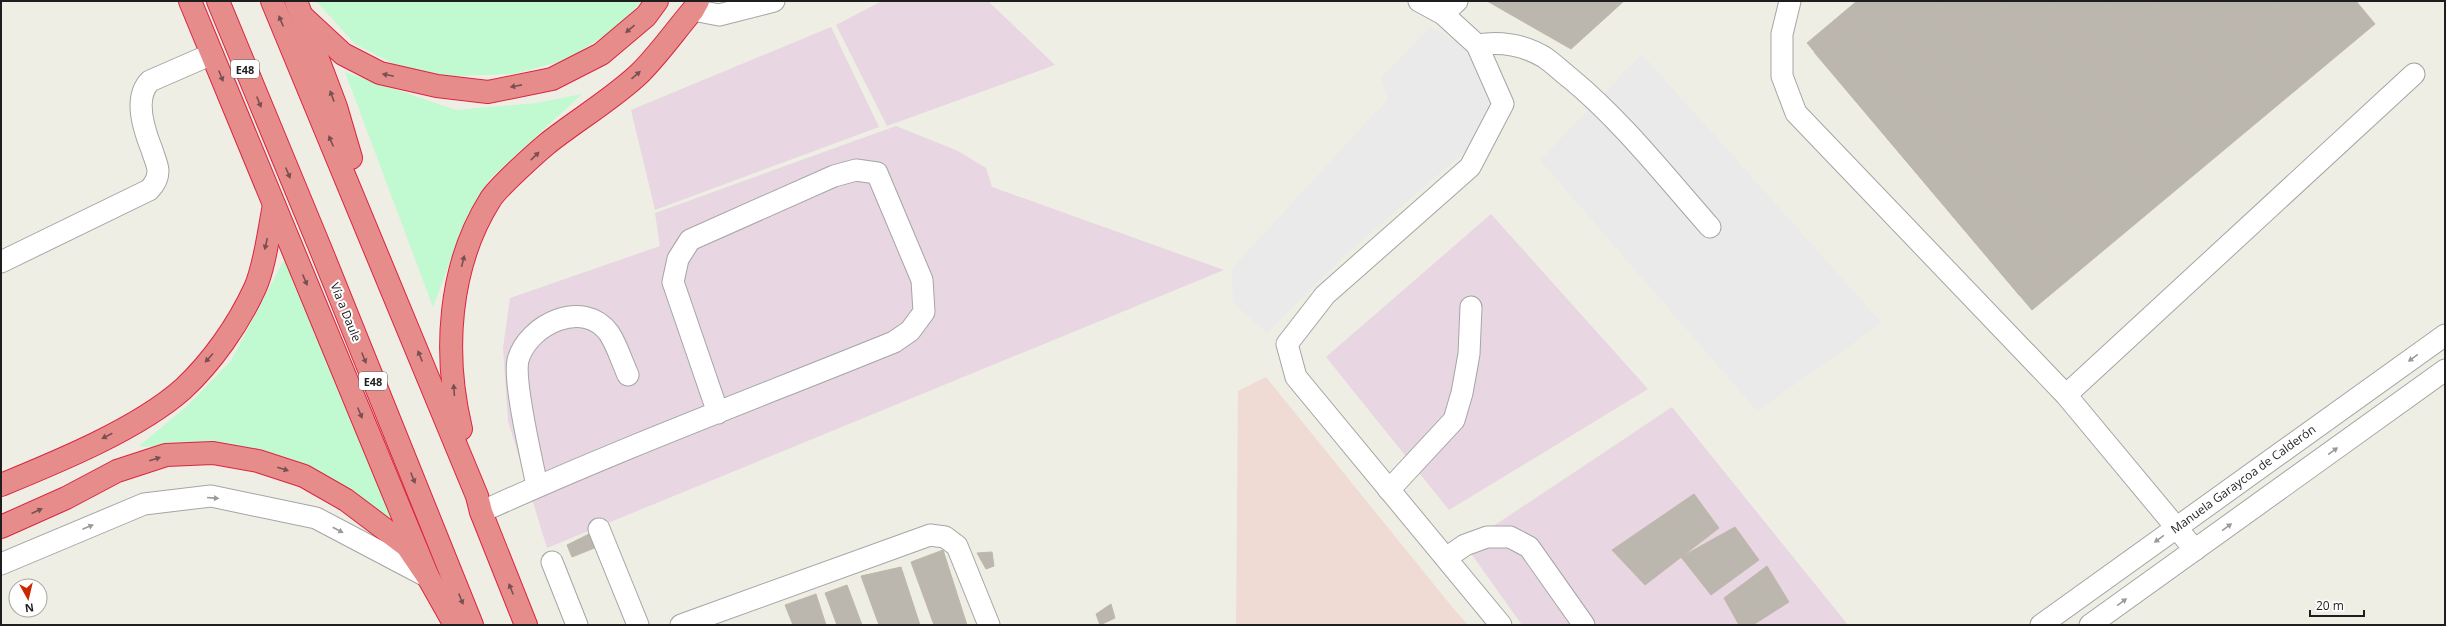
<svg xmlns="http://www.w3.org/2000/svg" width="2446" height="626" viewBox="0 0 2446 626" font-family="'Open Sans',sans-serif">
<style>
.commercial{fill:#f0dad4}
.industrial{fill:#e8d6e2}
.park{fill:#c1f9d1}
.parking{fill:#eaeaea}
.building{fill:#bcb7ae;stroke:#c1b7a7}
.lines{fill:none;stroke-linecap:round;stroke-linejoin:round}
.minor-casing{stroke:#a5a5a5;stroke-width:23}
.highway-casing{stroke:#da2440;stroke-width:24}
.minor{stroke:#fff;stroke-width:21}
.highway{stroke:#e68d8c;stroke-width:22}
.oneway{fill:#785050}
.oneway2{fill:#9a9a9a}
.labels{text-anchor:middle;dominant-baseline:central;stroke-width:4;stroke-linejoin:round;paint-order:stroke}
.shield{fill:#fff;stroke:#626262;stroke-width:1}
.shield-label{font-size:11px;font-weight:bold;fill:#1e1e1e}
.street-label{font-size:12px;fill:#1e1e1e;stroke:#fff}
</style>
<rect width="100%" height="100%" fill="#efeee4"/>
<polygon class="commercial" points="1266,377 1453,608 1468,625 1236,625 1238,391"/>
<g class="industrial">
<polygon points="882,1 988,1 1055,65 887,126 836,25"/>
<polygon points="831,27 879,127 655,210 631,110"/>
<polygon points="896,126 958,151 986,168 992,187 1224,270 547,548 508,421 503,348 510,298 660,246 655,213"/>
<polygon points="1491,214 1648,389 1449,510 1326,357"/>
<polygon points="1672,407 1848,625 1522,625 1465,545"/>
</g>
<g class="park">
<polygon points="316,1 642,1 616,28 567,60 513,74 455,76 409,72 355,44"/>
<polygon points="345,72 456,110 537,103 582,94 489,180 457,243 433,307"/>
<polygon points="286,256 403,534 347,488 286,457 139,446 185,408 231,361"/>
</g>
<g class="parking">
<polygon points="1430,27 1464,45 1492,110 1469,148 1345,255 1267,333 1233,303 1232,268 1388,99 1381,78"/>
<polygon points="1642,54 1882,323 1757,411 1540,160"/>
</g>
<g class="building">
<polygon points="1487,1 1624,1 1571,49"/>
<polygon points="1857,1 2356,1 2375,24 2032,310 1807,43"/>
<polygon points="1876,1 1935,1 2107,212 2092,233"/>
<polygon points="1997,1 2046,1 2183,159 2156,182"/>
<polygon points="2102,1 2154,1 2243,100 2213,124"/>
<polygon points="2218,1 2271,1 2308,43 2280,71"/>
<polygon points="1849,22 2059,265 2020,296 1814,52"/>
<polygon points="1694,494 1719,528 1645,585 1612,550"/>
<polygon points="1735,527 1759,560 1711,595 1681,557"/>
<polygon points="595,531 602,545 572,557 567,545"/>
<polygon points="943,550 967,625 934,625 911,562"/>
<polygon points="992,552 994,566 986,569 977,553"/>
<polygon points="1767,566 1789,602 1753,625 1739,625 1724,598"/>
<polygon points="901,567 920,625 879,625 861,576"/>
<polygon points="847,585 862,625 837,625 825,593"/>
<polygon points="816,594 826,625 793,625 785,605"/>
<polygon points="1111,604 1115,618 1100,625 1096,614"/>
</g>
<g class="lines">
<defs>
<g id="minor">
<polyline points="1419,1 1443,14 1477,45 1503,104 1470,167 1325,295 1287,344 1296,377 1501,625"/>
<polyline points="1790,1 1782,34 1782,76 1796,113 2066,395 2195,550"/>
<polyline points="693,10 719,15 774,1"/>
<polyline points="1443,14 1457,1"/>
<path d="M1477,45c24,-4 45,-1 67,12 9,6 17,14 26,21 52,43 95,98 140,149"/>
<path d="M1,262l148,-72c6,-6 9,-11 9,-19 0,-6 -4,-14 -6,-21 -8,-20 -19,-52 -2,-69l62,-27"/>
<polyline points="2066,395 2414,74"/>
<path d="M537,486c-5,-26 -24,-104 -19,-126 10,-36 66,-62 91,-27 8,12 13,29 19,42"/>
<polyline points="1389,490 1454,420 1462,393 1469,354 1471,307"/>
<path d="M481,512c135,-62 275,-114 413,-170l16,-11 14,-19 -2,-32 -45,-107 -21,-3 -22,6 -144,64 -12,19 -5,23 45,131"/>
<polyline points="599,529 638,625"/>
<polyline points="1446,558 1465,545 1487,537 1510,537 1529,547 1584,625"/>
<polyline points="552,562 577,625"/>
<polyline points="1,564 144,504 211,496 316,518 428,577"/>
<polyline points="681,625 930,535 945,537 957,546 989,625"/>
<polyline points="2041,625 2445,335"/>
<polyline points="2090,625 2445,370"/>
</g>
<g id="highway">
<polyline points="190,1 428,577"/>
<polyline points="218,1 321,250 472,625"/>
<polyline points="272,1 477,496 481,512 526,625"/>
<polyline points="296,1 336,107 351,158"/>
<polyline points="302,16 343,54 380,73 437,86 488,92 552,79 601,54 646,16 657,1"/>
<path d="M461,429c-18,-75 -13,-162 29,-229 7,-12 46,-47 58,-57 29,-23 66,-45 92,-70 19,-19 35,-42 53,-63l5,-9"/>
<path d="M1,485c56,-23 137,-56 182,-96 29,-27 55,-64 72,-101 10,-22 14,-58 19,-83"/>
<polyline points="1,527 66,498 117,471 166,455 213,453 258,461 304,476 346,500 407,546 428,577 455,625"/>
</g>
</defs>
<use href="#minor" class="minor-casing"/>
<use href="#highway" class="highway-casing"/>
<use href="#minor" class="minor"/>
<use href="#highway" class="highway"/>
</g>
<defs><path id="oneway-solid" d="M-6-.8H1V-3.2L6.5 0L1 3.2V.8H-6Z"/></defs>
<g class="oneway">
<use href="#oneway-solid" transform="translate(281 21) rotate(-113)"/>
<use href="#oneway-solid" transform="translate(630 29) rotate(140)"/>
<use href="#oneway-solid" transform="translate(388 75) rotate(-168)"/>
<use href="#oneway-solid" transform="translate(636 75) rotate(-41)"/>
<use href="#oneway-solid" transform="translate(221 76) rotate(68)"/>
<use href="#oneway-solid" transform="translate(516 86) rotate(169)"/>
<use href="#oneway-solid" transform="translate(332 96) rotate(-110)"/>
<use href="#oneway-solid" transform="translate(259 102) rotate(68)"/>
<use href="#oneway-solid" transform="translate(331 141) rotate(-113)"/>
<use href="#oneway-solid" transform="translate(535 156) rotate(-44)"/>
<use href="#oneway-solid" transform="translate(288 173) rotate(67)"/>
<use href="#oneway-solid" transform="translate(266 244) rotate(103)"/>
<use href="#oneway-solid" transform="translate(463 261) rotate(-76)"/>
<use href="#oneway-solid" transform="translate(305 280) rotate(67)"/>
<use href="#oneway-solid" transform="translate(420 356) rotate(-112)"/>
<use href="#oneway-solid" transform="translate(209 358) rotate(132)"/>
<use href="#oneway-solid" transform="translate(364 358) rotate(68)"/>
<use href="#oneway-solid" transform="translate(454 390) rotate(-94)"/>
<use href="#oneway-solid" transform="translate(360 413) rotate(67)"/>
<use href="#oneway-solid" transform="translate(107 436) rotate(153)"/>
<use href="#oneway-solid" transform="translate(155 459) rotate(-18)"/>
<use href="#oneway-solid" transform="translate(283 469) rotate(18)"/>
<use href="#oneway-solid" transform="translate(413 478) rotate(68)"/>
<use href="#oneway-solid" transform="translate(37 511) rotate(-24)"/>
<use href="#oneway-solid" transform="translate(511 589) rotate(-112)"/>
<use href="#oneway-solid" transform="translate(461 599) rotate(68)"/>
</g>
<g class="oneway2">
<use href="#oneway-solid" transform="translate(2413 358) rotate(144)"/>
<use href="#oneway-solid" transform="translate(2333 451) rotate(-36)"/>
<use href="#oneway-solid" transform="translate(213 498) rotate(5)"/>
<use href="#oneway-solid" transform="translate(88 527) rotate(-23)"/>
<use href="#oneway-solid" transform="translate(2227 527) rotate(-36)"/>
<use href="#oneway-solid" transform="translate(338 530) rotate(28)"/>
<use href="#oneway-solid" transform="translate(2159 539) rotate(144)"/>
<use href="#oneway-solid" transform="translate(2122 602) rotate(-36)"/>
</g>
<g class="labels">
<g class="shield">
<rect x="231" y="60" width="28" height="18" rx="3"/>
<rect x="359" y="372" width="28" height="18" rx="3"/>
</g>
<g class="shield-label">
<text x="245" y="69">E48</text>
<text x="373" y="381">E48</text>
</g>
<g class="street-label">
<text transform="translate(346 312) rotate(68)">Vía a Daule</text>
<text transform="translate(2243 479) rotate(-36)">Manuela Garaycoa de Calderón</text>
</g>
</g>
<rect width="2446" height="626" fill="none" stroke="#1e1e1e" stroke-width="4"/>
<g transform="translate(28 598) rotate(172)"><circle r="19" fill="#ffffff" stroke="#a5a5a5"/>
<path d="M0-3L7 15L0 10L-7 15Z" fill="#cc2701"/>
<text y="-6" font-size="11" font-weight="bold" text-anchor="middle" fill="#1e1e1e">N</text>
</g>
<path d="M2310 610v6h54v-6" fill="none" stroke="#1e1e1e" stroke-width="2"/>
<text x="2316" y="610" font-size="12" fill="#1e1e1e" stroke="#ffffff" stroke-width="3" paint-order="stroke">20 m</text>
</svg>
